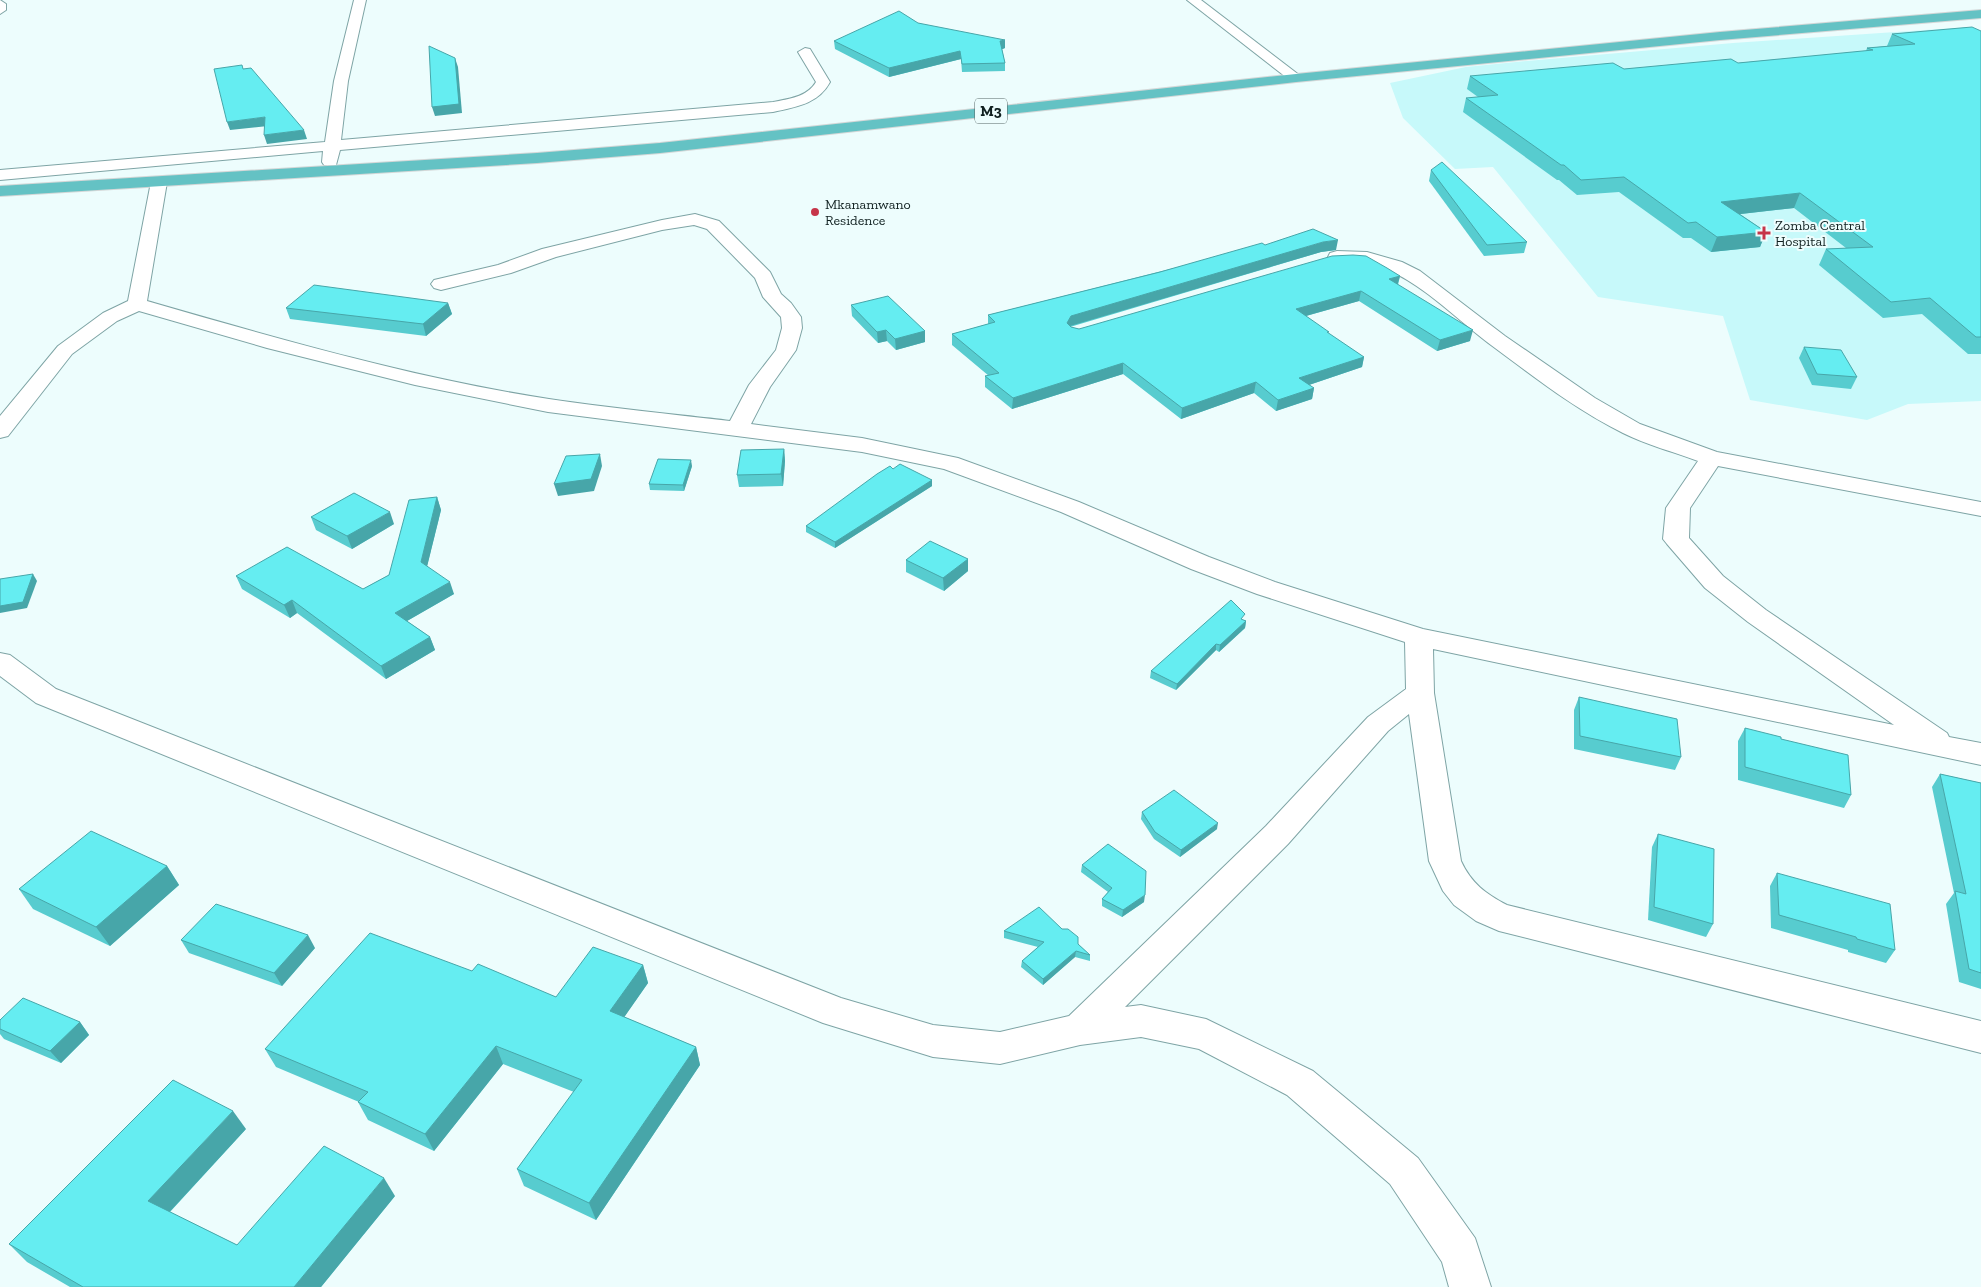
<svg xmlns="http://www.w3.org/2000/svg" width="1981" height="1287" viewBox="0 0 1981 1287" font-family="'Zilla Slab',serif">
<style>
.built{fill:#c7f9fa}
.lines{fill:none;stroke-linecap:round;stroke-linejoin:round}
.minor-casing{stroke:#7ea4a5;stroke-width:2}
.secondary-casing{stroke:#7ea4a5;stroke-width:2}
.trunk-casing{stroke:#d4d7d7;stroke-width:2}
.minor{fill:#fff;fill-rule:evenodd}
.secondary{fill:#fff;fill-rule:evenodd}
.trunk{fill:#64c2c4;fill-rule:evenodd}
.wall{fill:#57cccf}
.shaded-wall{fill:#47a6a9}
.building{fill:#65edf1;stroke:#47a6a9}
.poi-dot{fill:#c63549;stroke:#edfdfd;stroke-width:2}
.labels{text-anchor:middle;dominant-baseline:central;stroke-width:4;stroke-linejoin:round;paint-order:stroke}
.far-poi-label{font-size:14px;fill:#0f1f1f;stroke:#edfdfd;text-anchor:start}
.shield{fill:#edfdfd;stroke:#526262;stroke-width:1}
.shield-label{font-size:15px;font-weight:bold;fill:#0f1f1f}
</style>
<rect width="100%" height="100%" fill="#edfdfd"/>
<polygon class="built" points="1969,27 1981,34 1981,401 1908,404 1867,420 1750,400 1723,316 1598,297 1493,167 1455,169 1403,118 1390,83 1466,67 1527,61 1733,43"/>
<g class="lines">
<defs>
<g id="minor">
<polygon points="0,0 6,4 6,10 0,14"/>
<path d="M354,0h12l-18,81 -7,59 432,-38c16,-3 34,-5 43,-20l-18,-30 7,-4 5,1 20,33c-12,22 -34,25 -57,30l-433,38 -4,15h-12l-2,-3 1,-11 -323,29v-10l325,-28 9,-61z"/>
<path d="M159,177l6,1 2,4 -20,119c132,38 266,77 402,98 60,9 121,15 181,22l19,-36 27,-35 6,-22 -1,-11 -18,-20 -8,-19 -48,-49 -13,-4 -32,5 -106,27 -45,16 -70,17 -7,-2 -3,-4 3,-4 64,-15 44,-16 120,-29 33,-6 24,7 51,51 11,22 10,9 10,14 1,11 -6,22 -26,37 -19,37 111,14 96,20 121,44 130,55 66,25 148,47 471,96 -146,-103 -43,-34 -38,-44 -4,-5 3,-31 32,-47c-24,-9 -51,-16 -75,-28 -47,-23 -90,-57 -132,-88 -31,-23 -66,-59 -101,-74 -20,-9 -40,-5 -60,-10l-2,-4 2,-4 7,-2 30,1 35,10 18,9 85,65 90,62 45,26 77,28 264,50v14l-263,-50 -28,42 -1,30 34,38 43,34 181,123 2,4 32,6v22l-548,-116 1,44 27,168c10,22 25,33 46,44l474,116v32l-482,-122 -23,-10 -22,-16 -11,-14 -14,-30 -20,-147 -21,17 -100,113 -163,163 16,-2 65,14 107,52 105,87 57,80 16,49h-42l-7,-25 -52,-78 -103,-89 -88,-46 -58,-12 -61,8 -80,19 -67,-7 -110,-34 -787,-320 -36,-27v-23l10,2 46,34 785,309 92,27 67,7 69,-16 197,-190 102,-109 38,-28 -1,-47 -148,-48 -66,-25 -130,-57 -117,-43 -82,-17 -314,-40 -133,-27 -148,-37 -128,-37 -22,10 -45,33 -64,82 -8,2v-22l58,-70 45,-33 25,-12 23,-119 2,-4z"/>
</g>
<polygon id="secondary" points="1187,0 1201,0 1303,78 1301,81 1291,81"/>
<polygon id="trunk" points="1981,10 1981,18 1720,40 1296,82 660,153 537,163 0,196 0,186 537,153 660,143 1296,74 1720,32"/>
</defs>
<use href="#minor" class="minor-casing"/>
<use href="#secondary" class="secondary-casing"/>
<use href="#trunk" class="trunk-casing"/>
<use href="#minor" class="minor"/>
<use href="#secondary" class="secondary"/>
<use href="#trunk" class="trunk"/>
</g>
<g class="wall">
<polygon points="918,23 1005,48 1002,49 1005,63 1005,71 962,72 961,59 889,77 835,49 834,41"/>
<polygon points="1981,31 1981,354 1968,354 1922,314 1883,318 1819,265 1826,249 1846,248 1794,208 1740,214 1766,232 1760,247 1711,252 1691,238 1683,238 1619,192 1577,195 1559,180 1557,180 1463,112 1466,98 1478,97 1467,89 1470,76 1624,69 1738,63 1866,51 1867,48 1887,46 1892,34"/>
<polygon points="1431,170 1527,242 1524,253 1484,256 1429,181"/>
<polygon points="1265,245 1336,250 1321,252 1070,327 1079,329 1400,276 1398,285 1470,341 1437,351 1359,301 1306,316 1328,334 1364,357 1362,367 1309,385 1314,388 1312,399 1276,411 1254,393 1181,419 1123,374 1012,409 985,387 985,376 989,376 952,345 952,334 988,324 988,315"/>
<polygon points="448,303 452,314 426,336 290,319 286,308"/>
<polygon points="851,305 925,331 925,342 896,350 887,341 878,343 852,316"/>
<polygon points="1804,347 1857,377 1851,389 1812,385 1799,358"/>
<polygon points="784,449 785,461 783,486 739,487 737,475"/>
<polygon points="692,466 684,491 650,490 649,484"/>
<polygon points="893,469 932,480 932,486 835,548 806,532 806,526"/>
<polygon points="437,497 441,510 427,566 454,594 407,621 430,637 435,650 386,679 297,613 290,618 242,589 236,576 363,589 389,575"/>
<polygon points="311,517 394,524 352,549 316,530"/>
<polygon points="968,559 968,571 944,591 906,572 906,560"/>
<polygon points="1244,620 1246,621 1245,628 1219,652 1216,650 1176,690 1150,678 1151,671"/>
<polygon points="1579,697 1681,757 1675,770 1574,749 1574,710"/>
<polygon points="1745,728 1851,795 1844,808 1738,780 1738,741"/>
<polygon points="1940,774 1981,783 1981,989 1959,982 1946,904 1954,893 1932,787"/>
<polygon points="1142,812 1217,829 1180,857 1154,839 1141,819"/>
<polygon points="1658,834 1713,924 1706,937 1648,920 1652,847"/>
<polygon points="1082,865 1144,902 1122,917 1102,906 1102,899 1108,892 1081,872"/>
<polygon points="167,866 179,885 110,946 33,909 19,889"/>
<polygon points="1777,873 1895,950 1886,963 1848,952 1848,950 1771,928 1770,886"/>
<polygon points="1004,931 1078,944 1090,955 1090,961 1075,957 1043,985 1021,967 1022,961 1038,947 1004,938"/>
<polygon points="181,940 315,948 282,986 189,953"/>
<polygon points="643,965 648,983 624,1017 696,1047 700,1065 596,1220 524,1186 517,1169 574,1092 503,1064 434,1151 368,1120 358,1102 359,1102 276,1067 265,1049 472,971 556,997"/>
<polygon points="0,1020 80,1022 89,1035 61,1063 4,1039 0,1034"/>
<polygon points="246,1129 170,1212 237,1245 395,1196 321,1287 70,1287 27,1262 9,1244"/>
</g>
<g class="shaded-wall">
<polygon points="1005,40 1005,48 1000,50 1000,41"/>
<polygon points="960,51 961,59 889,77 889,68"/>
<polygon points="455,58 458,67 462,113 435,116 432,107"/>
<polygon points="265,117 268,126 230,130 227,122"/>
<polygon points="304,130 307,139 267,144 264,135"/>
<polygon points="1800,193 1794,208 1715,217 1721,202"/>
<polygon points="1766,232 1760,247 1711,252 1717,237"/>
<polygon points="1338,240 1336,250 1321,252 1070,326 1066,333 1067,323 1071,316 1323,242"/>
<polygon points="1400,276 1397,286 1389,279"/>
<polygon points="1361,291 1359,301 1295,319 1296,309"/>
<polygon points="448,303 452,314 426,336 423,324"/>
<polygon points="886,330 887,341 878,343 877,332"/>
<polygon points="1473,330 1470,341 1437,351 1440,340"/>
<polygon points="925,331 925,342 896,350 895,339"/>
<polygon points="1364,357 1362,367 1297,389 1299,378"/>
<polygon points="1123,363 1123,374 1012,409 1013,398"/>
<polygon points="1256,382 1254,393 1181,419 1182,408"/>
<polygon points="1314,388 1312,399 1276,411 1278,400"/>
<polygon points="784,449 785,461 783,486 781,474"/>
<polygon points="600,454 602,466 594,491 558,496 554,484"/>
<polygon points="691,460 692,466 684,491 683,485"/>
<polygon points="932,480 932,486 835,548 835,542"/>
<polygon points="437,497 441,510 425,575 421,562"/>
<polygon points="390,512 394,524 352,549 347,536"/>
<polygon points="968,559 968,571 944,591 943,578"/>
<polygon points="33,574 37,581 27,608 0,613 0,606"/>
<polygon points="450,582 454,594 400,625 395,613"/>
<polygon points="292,600 297,613 290,618 284,605"/>
<polygon points="1246,621 1245,628 1219,652 1220,645"/>
<polygon points="430,637 435,650 386,679 381,666"/>
<polygon points="1216,644 1216,650 1176,690 1177,684"/>
<polygon points="1218,823 1217,829 1180,857 1181,850"/>
<polygon points="167,866 179,885 110,946 96,927"/>
<polygon points="1145,895 1144,902 1122,917 1123,910"/>
<polygon points="308,935 315,948 282,986 274,973"/>
<polygon points="1076,951 1075,957 1043,985 1043,979"/>
<polygon points="643,965 648,983 616,1029 610,1011"/>
<polygon points="80,1022 89,1035 61,1063 50,1051"/>
<polygon points="496,1046 503,1064 434,1151 425,1134"/>
<polygon points="696,1047 700,1065 596,1220 589,1203"/>
<polygon points="233,1111 246,1129 163,1219 148,1201"/>
<polygon points="384,1178 395,1196 321,1287 294,1287"/>
</g>
<g class="building">
<polygon points="899,11 918,23 1005,40 1000,41 1005,63 962,64 960,51 889,68 834,41"/>
<polygon points="1972,27 1981,31 1981,337 1976,337 1930,298 1891,302 1826,249 1873,247 1800,193 1721,202 1766,232 1717,237 1696,222 1688,223 1624,177 1581,180 1564,165 1561,165 1466,98 1498,95 1470,76 1613,63 1624,69 1731,59 1738,63 1873,50 1867,48 1915,44 1892,34"/>
<polygon points="429,46 455,58 459,104 432,107"/>
<polygon points="242,65 243,69 251,68 304,130 264,135 265,117 227,122 214,69"/>
<polygon points="1442,162 1527,242 1487,245 1431,170"/>
<polygon points="1313,229 1338,240 1323,242 1071,316 1067,323 1071,327 1079,329 1332,256 1353,255 1366,256 1387,268 1400,276 1389,279 1473,330 1440,340 1361,291 1296,309 1329,332 1327,332 1364,357 1299,378 1314,388 1278,400 1256,382 1182,408 1123,363 1013,398 985,376 999,373 952,334 995,322 988,315 1160,272 1262,243 1265,245"/>
<polygon points="314,285 448,303 423,324 286,308"/>
<polygon points="888,296 925,331 895,339 886,330 877,332 851,305"/>
<polygon points="1804,347 1841,350 1857,377 1817,374"/>
<polygon points="784,449 781,474 737,475 741,450"/>
<polygon points="600,454 591,479 554,484 566,456"/>
<polygon points="658,459 691,460 683,485 649,484"/>
<polygon points="900,464 932,480 835,542 806,526 877,474 890,466 893,469"/>
<polygon points="354,493 390,512 347,536 311,517"/>
<polygon points="437,497 421,562 450,582 395,613 430,637 381,666 292,600 284,605 236,576 287,547 363,589 389,575 409,500"/>
<polygon points="930,541 968,559 943,578 906,560"/>
<polygon points="33,574 23,602 0,606 0,579"/>
<polygon points="1231,600 1245,614 1241,619 1246,621 1220,645 1216,644 1177,684 1151,671"/>
<polygon points="1579,697 1677,719 1681,757 1580,736"/>
<polygon points="1745,728 1781,737 1781,739 1848,755 1851,795 1745,767"/>
<polygon points="1940,774 1981,783 1981,973 1969,969 1955,891 1966,894"/>
<polygon points="1174,790 1218,823 1181,850 1155,832 1142,812"/>
<polygon points="91,831 167,866 96,927 19,889"/>
<polygon points="1658,834 1714,849 1713,924 1654,907"/>
<polygon points="1108,844 1146,871 1145,895 1123,910 1102,899 1112,888 1082,865"/>
<polygon points="1777,873 1890,904 1895,950 1857,939 1856,937 1779,915"/>
<polygon points="216,904 308,935 274,973 181,940"/>
<polygon points="1039,907 1062,929 1068,929 1078,937 1078,944 1090,955 1076,951 1043,979 1022,961 1044,942 1004,931"/>
<polygon points="370,933 472,971 478,964 556,997 593,947 643,965 610,1011 696,1047 589,1203 517,1169 582,1080 496,1046 425,1134 358,1102 368,1092 265,1049"/>
<polygon points="23,998 80,1022 50,1051 0,1029 0,1020"/>
<polygon points="173,1080 233,1111 148,1201 237,1245 324,1146 384,1178 294,1287 83,1287 9,1244"/>
</g>
<g class="poi-dot">
<circle cx="815" cy="212" r="5"/>
<path d="M1761.5 225.5h5v5h5v5h-5v5h-5v-5h-5v-5h5z"/>
</g>
<g class="labels">
<g class="far-poi-label">
<text x="825" y="204">Mkanamwano<tspan x="825" dy="16">Residence</tspan></text>
<text x="1775" y="225">Zomba Central<tspan x="1775" dy="16">Hospital</tspan></text>
</g>
<rect class="shield" x="975" y="98.5" width="32" height="25" rx="4"/>
<g class="shield-label">
<text x="991" y="111">M3</text>
</g>
</g>
</svg>
